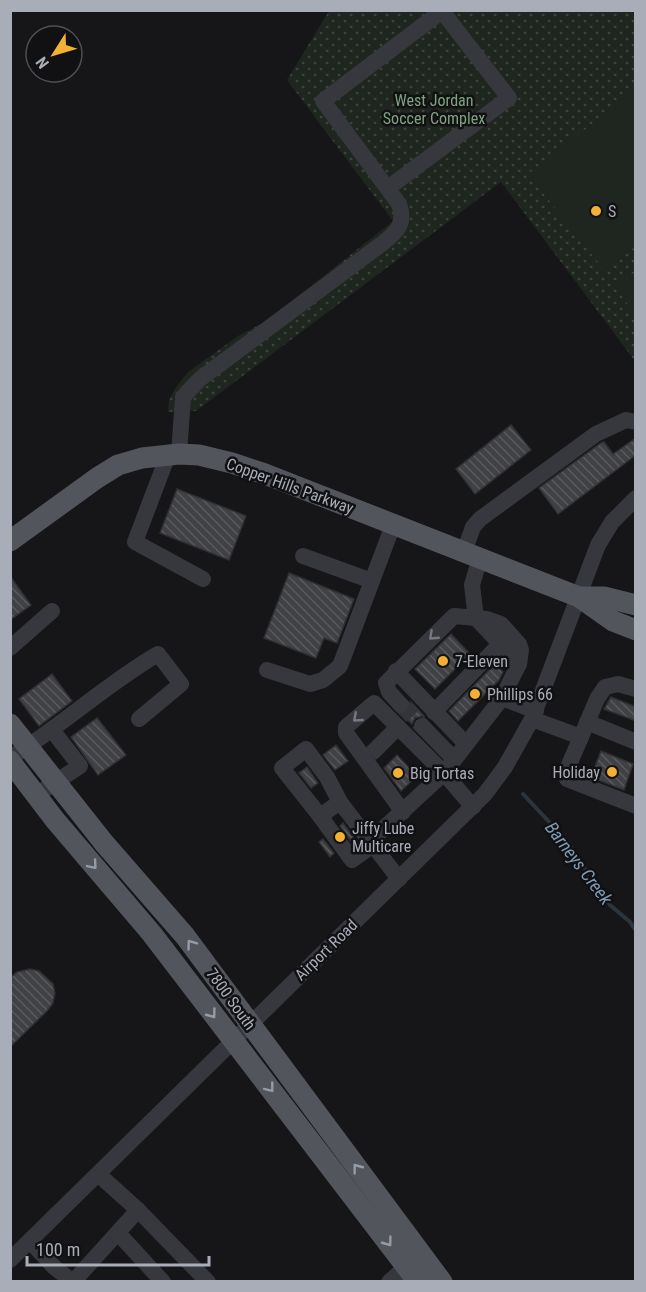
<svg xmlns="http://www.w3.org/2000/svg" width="646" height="1292" viewBox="0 0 646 1292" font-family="'Roboto Condensed',sans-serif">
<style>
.green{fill:url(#green-dots)}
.pitch{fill:#1e261f}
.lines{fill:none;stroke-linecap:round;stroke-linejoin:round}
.stream{stroke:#2c353c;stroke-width:4}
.building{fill:url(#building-back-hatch);stroke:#303034;stroke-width:1.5}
.minor-tunnel{stroke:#333438;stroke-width:16;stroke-dasharray:16 8;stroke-linecap:butt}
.minor{stroke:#37383d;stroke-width:16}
.major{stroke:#53555c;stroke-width:21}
.oneway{stroke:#757881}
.oneway2{stroke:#979ba6}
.poi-dot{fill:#f2b134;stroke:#111113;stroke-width:2}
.labels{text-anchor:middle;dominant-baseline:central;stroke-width:5;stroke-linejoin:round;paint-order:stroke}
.park-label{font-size:16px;fill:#7fa381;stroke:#111113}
.poi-label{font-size:16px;fill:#a8adb8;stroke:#111113;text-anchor:start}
.street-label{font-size:16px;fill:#a8adb8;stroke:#111113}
.water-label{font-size:18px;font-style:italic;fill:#7f9bb3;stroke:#111113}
</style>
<defs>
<pattern id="green-dots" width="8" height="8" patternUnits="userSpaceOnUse" patternTransform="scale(1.5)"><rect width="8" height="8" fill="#1e261f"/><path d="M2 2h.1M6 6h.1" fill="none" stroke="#3c433d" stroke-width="1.8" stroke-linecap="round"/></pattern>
<pattern id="building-back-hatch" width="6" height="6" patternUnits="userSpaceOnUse" patternTransform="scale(1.5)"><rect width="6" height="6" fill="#404145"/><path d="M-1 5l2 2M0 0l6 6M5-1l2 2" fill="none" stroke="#595a5e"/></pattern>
</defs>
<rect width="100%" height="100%" fill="#161618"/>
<polygon class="green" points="329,11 635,11 635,361 501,182 196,411 168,412 169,400 176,387 188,372 238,336 268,320 393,221 287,80"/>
<g class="pitch">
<polygon points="635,90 635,247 605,271 528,174"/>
<polygon points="635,272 635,314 615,287"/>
</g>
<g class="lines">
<polyline class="stream" points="523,794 568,842 580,862 610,905 630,922 636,931"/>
</g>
<g class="building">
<polygon points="511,425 531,450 475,494 456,469"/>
<polygon points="636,438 636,455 558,514 539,488 601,443 604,442 613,454"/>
<polygon points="177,489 246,516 229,560 160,533"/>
<polygon points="289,573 354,599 337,643 324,638 316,658 264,638"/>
<polygon points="10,576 31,605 10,620"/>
<polygon points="451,634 470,654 435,689 415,669"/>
<polygon points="495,664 503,672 499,680 458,721 449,711"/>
<polygon points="52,674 72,701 39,726 19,699"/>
<polygon points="611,697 636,707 636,721 604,709"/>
<polygon points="411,702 424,716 415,718 412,724 403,715 411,709"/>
<polygon points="97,718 126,755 98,775 71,737"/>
<polygon points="336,745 348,761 335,770 323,755"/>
<polygon points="601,751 633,764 624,790 591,777"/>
<polygon points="397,755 417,776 401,791 384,768"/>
<polygon points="307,767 318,783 311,788 299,773"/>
<polygon points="343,823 354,838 351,841 340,826"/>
<polygon points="323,839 334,853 330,857 319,842"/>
<polygon points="30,969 39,971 53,984 55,993 53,1003 47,1011 10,1047 10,978 17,972"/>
</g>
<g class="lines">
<polyline class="minor-tunnel" points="401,705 422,726"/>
<g class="minor">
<path d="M179,454l4,-57 17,-18 183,-136c14,-11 23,-20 16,-39l-76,-103 119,-90 67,87 -121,90"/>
<polyline points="168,455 135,542 203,579"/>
<polyline points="464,552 473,527 480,519 596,434 626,420 636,422"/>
<polyline points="303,556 372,581 393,525"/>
<polyline points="480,558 472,585 476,618 519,664 502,698"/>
<polyline points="10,648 52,611"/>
<polyline points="267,670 310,684 323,680 340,666 372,581"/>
<polyline points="396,671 466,744"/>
<polyline points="401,705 389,692 386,683 454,616 487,619 501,624 519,644 521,650 519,664"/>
<polyline points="434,712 500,644"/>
<polyline points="532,719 581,737 597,699 605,687 618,684 636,689"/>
<polyline points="587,722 636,742"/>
<polyline points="422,726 454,759"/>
<polyline points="581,737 565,774 567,779 636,806"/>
<polyline points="373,752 398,727"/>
<path d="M10,758c52,-32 96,-74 148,-104l23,30 -42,35"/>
<polyline points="36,795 80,766 52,730"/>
<polyline points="340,802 320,816 282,768 306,749 327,777 340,802 399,879"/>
<polyline points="403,812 346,733 346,727 374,703 444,773 502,698 536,711"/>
<polyline points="320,816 352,860 373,845"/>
<polyline points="370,841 444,773 473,807"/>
<polyline points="138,1210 208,1282"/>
<polyline points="118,1233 163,1282"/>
<polyline points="30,1241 54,1267 73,1282"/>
<polyline points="10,1260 485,794 505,767 532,719 598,545 612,522 636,498"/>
<polyline points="73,1282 138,1210 98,1174"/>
<polyline points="389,1282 407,1266"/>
</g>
<g class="major">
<polyline points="10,541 97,478 118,465 142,458 179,454 199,455 232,463 265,474 579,597 613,621 636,630"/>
<polyline points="579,597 604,597 636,605"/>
<polyline points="10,724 104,843 185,936 442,1282"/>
<polyline points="10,761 55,820 152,934 418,1282"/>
</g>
</g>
<defs><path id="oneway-chevron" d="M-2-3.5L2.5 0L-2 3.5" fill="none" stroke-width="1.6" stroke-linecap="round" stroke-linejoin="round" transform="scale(1.5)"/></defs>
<g class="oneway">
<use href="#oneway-chevron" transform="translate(433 636) rotate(137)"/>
<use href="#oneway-chevron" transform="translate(357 718) rotate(139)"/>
</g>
<g class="oneway2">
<use href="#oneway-chevron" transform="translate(93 865) rotate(50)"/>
<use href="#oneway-chevron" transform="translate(191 944) rotate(-126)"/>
<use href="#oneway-chevron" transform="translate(212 1014) rotate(53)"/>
<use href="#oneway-chevron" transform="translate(270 1088) rotate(52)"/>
<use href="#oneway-chevron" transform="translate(357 1168) rotate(-127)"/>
<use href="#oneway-chevron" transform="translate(388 1242) rotate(53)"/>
</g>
<g class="poi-dot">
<circle cx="596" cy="211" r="6"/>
<circle cx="443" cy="661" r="6"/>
<circle cx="475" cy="694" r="6"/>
<circle cx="612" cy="772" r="6"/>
<circle cx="398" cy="773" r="6"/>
<circle cx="340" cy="837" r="6"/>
</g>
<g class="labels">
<g class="park-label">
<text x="434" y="100">West Jordan<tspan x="434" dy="18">Soccer Complex</tspan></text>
</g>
<g class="poi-label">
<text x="608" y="211">S</text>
<text x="455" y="661">7-Eleven</text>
<text x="487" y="694">Phillips 66</text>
<text x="600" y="772" text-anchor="end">Holiday</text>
<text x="410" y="773">Big Tortas</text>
<text x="352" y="828">Jiffy Lube<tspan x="352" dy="18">Multicare</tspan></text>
</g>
<g class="street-label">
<text transform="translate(290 486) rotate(20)">Copper Hills Parkway</text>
<text transform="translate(326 950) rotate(-44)">Airport Road</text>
<text transform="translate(231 999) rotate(54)">7800 South</text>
</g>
<g class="water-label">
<text transform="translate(579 863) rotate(53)">Barneys Creek</text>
</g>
</g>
<rect width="646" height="1292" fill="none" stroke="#a8adb8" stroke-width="24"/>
<g transform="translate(54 54) rotate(233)"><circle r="28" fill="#111113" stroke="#4d4f55" stroke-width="1.5"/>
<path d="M0-4.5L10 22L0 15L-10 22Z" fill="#f2b134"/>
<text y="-9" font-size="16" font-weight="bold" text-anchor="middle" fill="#a8adb8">N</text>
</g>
<path d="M27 1256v9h182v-9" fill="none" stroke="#a8adb8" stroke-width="3"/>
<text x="36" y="1256" font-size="18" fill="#a8adb8" stroke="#111113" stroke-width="4.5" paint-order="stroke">100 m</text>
</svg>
